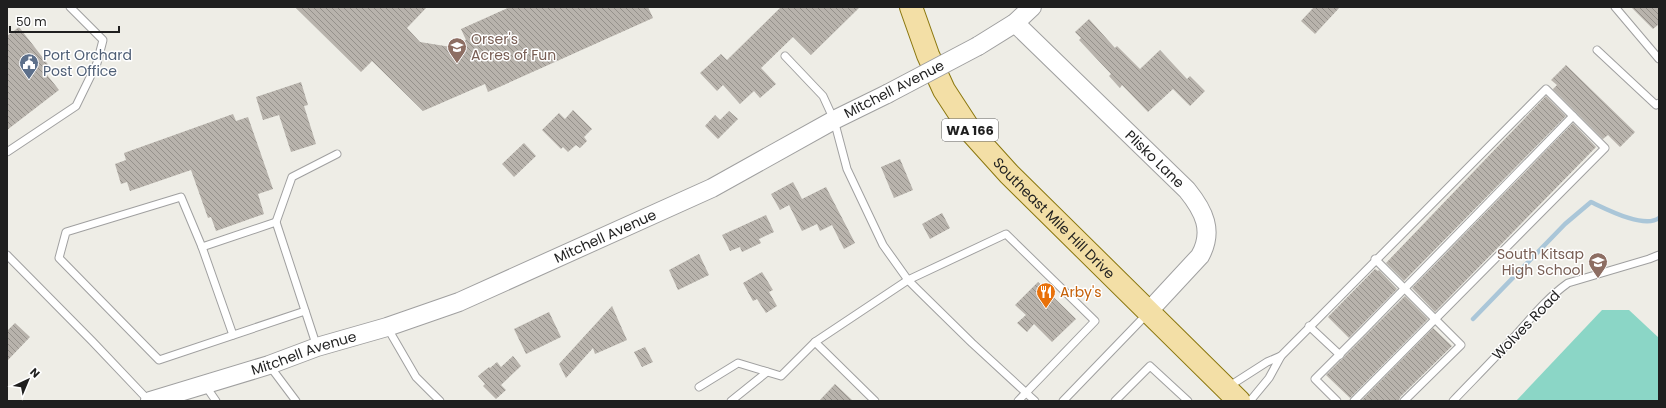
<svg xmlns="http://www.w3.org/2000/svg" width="1666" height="408" viewBox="0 0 1666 408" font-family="Poppins,sans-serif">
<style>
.pitch{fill:#8bd6c6}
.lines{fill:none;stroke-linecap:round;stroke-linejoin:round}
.stream{stroke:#aac6d8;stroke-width:4.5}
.building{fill:url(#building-back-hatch)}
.service-casing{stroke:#a0a0a0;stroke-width:9}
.tertiary-casing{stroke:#a0a0a0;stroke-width:20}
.primary-casing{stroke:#8b770e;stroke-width:24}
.service{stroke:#fff;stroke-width:7}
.tertiary{stroke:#fff;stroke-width:18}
.primary{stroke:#f3dfa6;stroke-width:22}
.tertiary-bridge-casing{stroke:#a0a0a0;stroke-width:20;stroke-linecap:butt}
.tertiary-bridge{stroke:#fff;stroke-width:18}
.labels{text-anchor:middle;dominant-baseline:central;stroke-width:3;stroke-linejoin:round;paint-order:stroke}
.shield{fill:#fff;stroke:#626262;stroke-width:1}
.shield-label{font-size:13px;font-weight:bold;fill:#1f1f1f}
.education-label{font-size:14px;fill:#785e54;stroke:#fff;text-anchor:start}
.service-label{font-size:14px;fill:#4e5e75;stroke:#fff;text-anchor:start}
.street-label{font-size:14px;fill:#1f1f1f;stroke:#fff}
.food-label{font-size:14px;fill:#c56008;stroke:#fff;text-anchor:start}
</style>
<defs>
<pattern id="building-back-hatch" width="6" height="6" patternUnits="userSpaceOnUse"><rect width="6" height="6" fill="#b8b3ac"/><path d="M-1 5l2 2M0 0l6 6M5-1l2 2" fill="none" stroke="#95918b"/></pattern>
</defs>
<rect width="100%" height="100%" fill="#eeede6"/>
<polygon class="pitch" points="1602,310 1629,310 1659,338 1659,401 1516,401"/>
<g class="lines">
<path class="stream" d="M1473,319l92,-95 26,-22c15,7 53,27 68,16"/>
</g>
<g class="building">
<polygon points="295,7 427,7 407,28 420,42 451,47 466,40 461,29 510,7 648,7 653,18 488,92 485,84 423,111 372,61 361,72"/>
<polygon points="781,7 860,7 811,55 793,37 761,68 776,84 760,98 754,91 740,104 723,85 717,91 700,73 721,54 727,60"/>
<polygon points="1314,7 1340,7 1315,34 1301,21"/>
<polygon points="1631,7 1659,7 1659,24 1653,29"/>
<polygon points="1089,19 1115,48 1117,46 1140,69 1160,50 1187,79 1190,76 1205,91 1190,106 1173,89 1148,112 1122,85 1120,88 1109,76 1111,74 1079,40 1081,38 1075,32"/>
<polygon points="19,27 50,67 44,71 59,90 7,130 7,36"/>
<polygon points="1566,65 1635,132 1620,147 1608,135 1603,139 1553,89 1557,85 1551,80"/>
<polygon points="301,82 308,105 304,106 316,144 291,152 279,115 263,120 256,97"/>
<polygon points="1546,96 1566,116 1404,281 1386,263"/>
<polygon points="573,110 592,129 584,137 587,141 580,148 576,145 568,152 563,147 561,149 542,130 559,113 565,119"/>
<polygon points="729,111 738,119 718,139 705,126 715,115 720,120"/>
<polygon points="233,114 236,121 248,117 273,189 258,194 264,214 216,231 211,217 208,218 191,170 130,191 127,182 121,184 115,164 126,160 124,153"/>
<polygon points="1573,123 1596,147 1435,312 1412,288"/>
<polygon points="524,143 536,156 514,177 502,164"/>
<polygon points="900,159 913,190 894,198 881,167"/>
<polygon points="793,182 802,199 826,187 855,243 844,249 832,225 820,231 817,224 802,231 789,205 780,210 771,194"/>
<polygon points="942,213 950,228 930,239 922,224"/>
<polygon points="766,215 774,232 759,239 761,243 742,252 740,247 730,251 722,235"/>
<polygon points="699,254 709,275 678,290 669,270"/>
<polygon points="1375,269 1378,271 1379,270 1397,289 1349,338 1328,317"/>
<polygon points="762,272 773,290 769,292 777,306 766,313 757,299 753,301 743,283"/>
<polygon points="1038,282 1076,319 1052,342 1034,324 1027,332 1017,323 1026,315 1015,305"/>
<polygon points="1405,296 1428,319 1350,398 1326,375"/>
<polygon points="612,306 627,340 595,354 593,348 566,378 559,364"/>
<polygon points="549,312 561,337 526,354 514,329"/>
<polygon points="15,323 30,337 7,361 7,331"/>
<polygon points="1433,328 1452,346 1400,397 1399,401 1361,401"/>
<polygon points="645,347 653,362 642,367 634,352"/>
<polygon points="513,356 521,366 501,385 506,390 496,399 483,386 485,384 478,376 489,367 490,368 497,362 501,367"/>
<polygon points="835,384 853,401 819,401"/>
</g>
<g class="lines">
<defs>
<g id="service">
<polyline points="1615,7 1659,59"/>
<polyline points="1597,50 1656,105 1659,103"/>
<polyline points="785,56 823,96 834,120 847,169 883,245 908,280 919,291 972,343 1035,401"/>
<polyline points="7,152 76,106 97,63 103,40 70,7"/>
<polyline points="276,222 202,247 181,197 66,232 59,258 159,360 305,311"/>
<polyline points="202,247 233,335"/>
<polyline points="7,255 92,341 149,401"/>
<polyline points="1375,259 1461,345 1404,401"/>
<polyline points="1309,326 1340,355"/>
<polyline points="387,327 416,377 440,401"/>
<polyline points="815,342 875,401"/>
<polyline points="317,347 276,222 292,177 337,154"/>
<polyline points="1281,356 1546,89 1605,148 1354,401"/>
<polyline points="269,365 296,401"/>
<polyline points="205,385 216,401"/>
<polyline points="699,387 738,363 781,376 815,342 908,280 1006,234 1095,321 1018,401"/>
<polyline points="1228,387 1267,362 1281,356 1269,378 1250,401"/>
<polyline points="731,401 767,372"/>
<polyline points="1063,401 1147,314"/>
<polyline points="1115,401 1150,366 1188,401"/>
<polyline points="1337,401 1315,379 1364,330 1573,116"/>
<path d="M1453,401c20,-21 41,-42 61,-64 17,-19 33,-39 54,-54l81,-24 10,-4"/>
</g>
<g id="tertiary">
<path id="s1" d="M1015,23l172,167c17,21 27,41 13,66l-52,56"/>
<polyline points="978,46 1015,23 1032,7"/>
<path id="s2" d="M150,401l119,-36 48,-18 70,-20 72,-25 253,-114 122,-68 53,-26"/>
</g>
<g id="primary">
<path id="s3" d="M911,7l17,48 16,35 28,43 37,41 230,227"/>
</g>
</defs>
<use href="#service" class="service-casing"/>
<use href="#tertiary" class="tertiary-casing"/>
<use href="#primary" class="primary-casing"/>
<use href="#service" class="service"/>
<use href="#tertiary" class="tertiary"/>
<use href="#primary" class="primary"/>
<defs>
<polyline id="tertiary-bridge" points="887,94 978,46"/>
</defs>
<use href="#tertiary-bridge" class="tertiary-bridge-casing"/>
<use href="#tertiary-bridge" class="tertiary-bridge"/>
</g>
<defs>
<symbol id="school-pin" viewBox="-11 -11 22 30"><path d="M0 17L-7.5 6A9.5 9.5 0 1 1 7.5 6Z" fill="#8d6e63" stroke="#fff"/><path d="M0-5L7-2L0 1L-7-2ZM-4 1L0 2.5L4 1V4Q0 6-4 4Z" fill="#fff"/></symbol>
<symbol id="civic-pin" viewBox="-11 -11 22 30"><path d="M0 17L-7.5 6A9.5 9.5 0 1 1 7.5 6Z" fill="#5c6f8a" stroke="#fff"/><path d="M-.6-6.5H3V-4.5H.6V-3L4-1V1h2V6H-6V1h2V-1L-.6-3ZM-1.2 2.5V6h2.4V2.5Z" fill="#fff"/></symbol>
<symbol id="restaurant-pin" viewBox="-11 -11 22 30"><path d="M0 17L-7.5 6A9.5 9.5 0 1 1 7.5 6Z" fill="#e8710a" stroke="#fff"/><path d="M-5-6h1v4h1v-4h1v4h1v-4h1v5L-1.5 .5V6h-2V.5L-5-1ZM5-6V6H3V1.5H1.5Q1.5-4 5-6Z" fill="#fff"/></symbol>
</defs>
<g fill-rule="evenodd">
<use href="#school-pin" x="446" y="36" width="22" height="30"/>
<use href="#civic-pin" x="18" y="52" width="22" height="30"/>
<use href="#school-pin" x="1587" y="251" width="22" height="30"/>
<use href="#restaurant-pin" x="1035" y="281" width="22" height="30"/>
</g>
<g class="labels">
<rect class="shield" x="942" y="119" width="56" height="22" rx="3"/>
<g class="shield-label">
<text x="970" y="130">WA 166</text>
</g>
<g class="education-label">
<text x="471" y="39">Orser's<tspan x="471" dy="16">Acres of Fun</tspan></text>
<text x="1584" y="254" text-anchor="end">South Kitsap<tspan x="1584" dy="16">High School</tspan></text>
</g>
<g class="service-label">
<text x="43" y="55">Port Orchard<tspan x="43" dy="16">Post Office</tspan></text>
</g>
<g class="street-label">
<text transform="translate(894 89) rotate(-27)">Mitchell Avenue</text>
<text stroke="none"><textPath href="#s1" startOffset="195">Plisko Lane</textPath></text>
<text stroke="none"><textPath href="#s3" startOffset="259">Southeast Mile Hill Drive</textPath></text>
<text stroke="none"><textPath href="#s2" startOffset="485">Mitchell Avenue</textPath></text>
<text transform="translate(1526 325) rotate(-46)">Wolves Road</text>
<text stroke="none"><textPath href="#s2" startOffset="161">Mitchell Avenue</textPath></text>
</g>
<g class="food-label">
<text x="1060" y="292">Arby's</text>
</g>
</g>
<rect width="1666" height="408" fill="none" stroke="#1f1f1f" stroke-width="16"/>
<g transform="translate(28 380) rotate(44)" stroke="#ffffff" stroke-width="3" paint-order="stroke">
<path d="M0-3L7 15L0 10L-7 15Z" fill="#1f1f1f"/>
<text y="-6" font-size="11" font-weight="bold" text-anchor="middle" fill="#1f1f1f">N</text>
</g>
<path d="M10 26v6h109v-6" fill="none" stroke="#1f1f1f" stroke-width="2"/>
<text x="16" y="26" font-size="12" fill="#1f1f1f" stroke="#ffffff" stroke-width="3" paint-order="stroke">50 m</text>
</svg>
